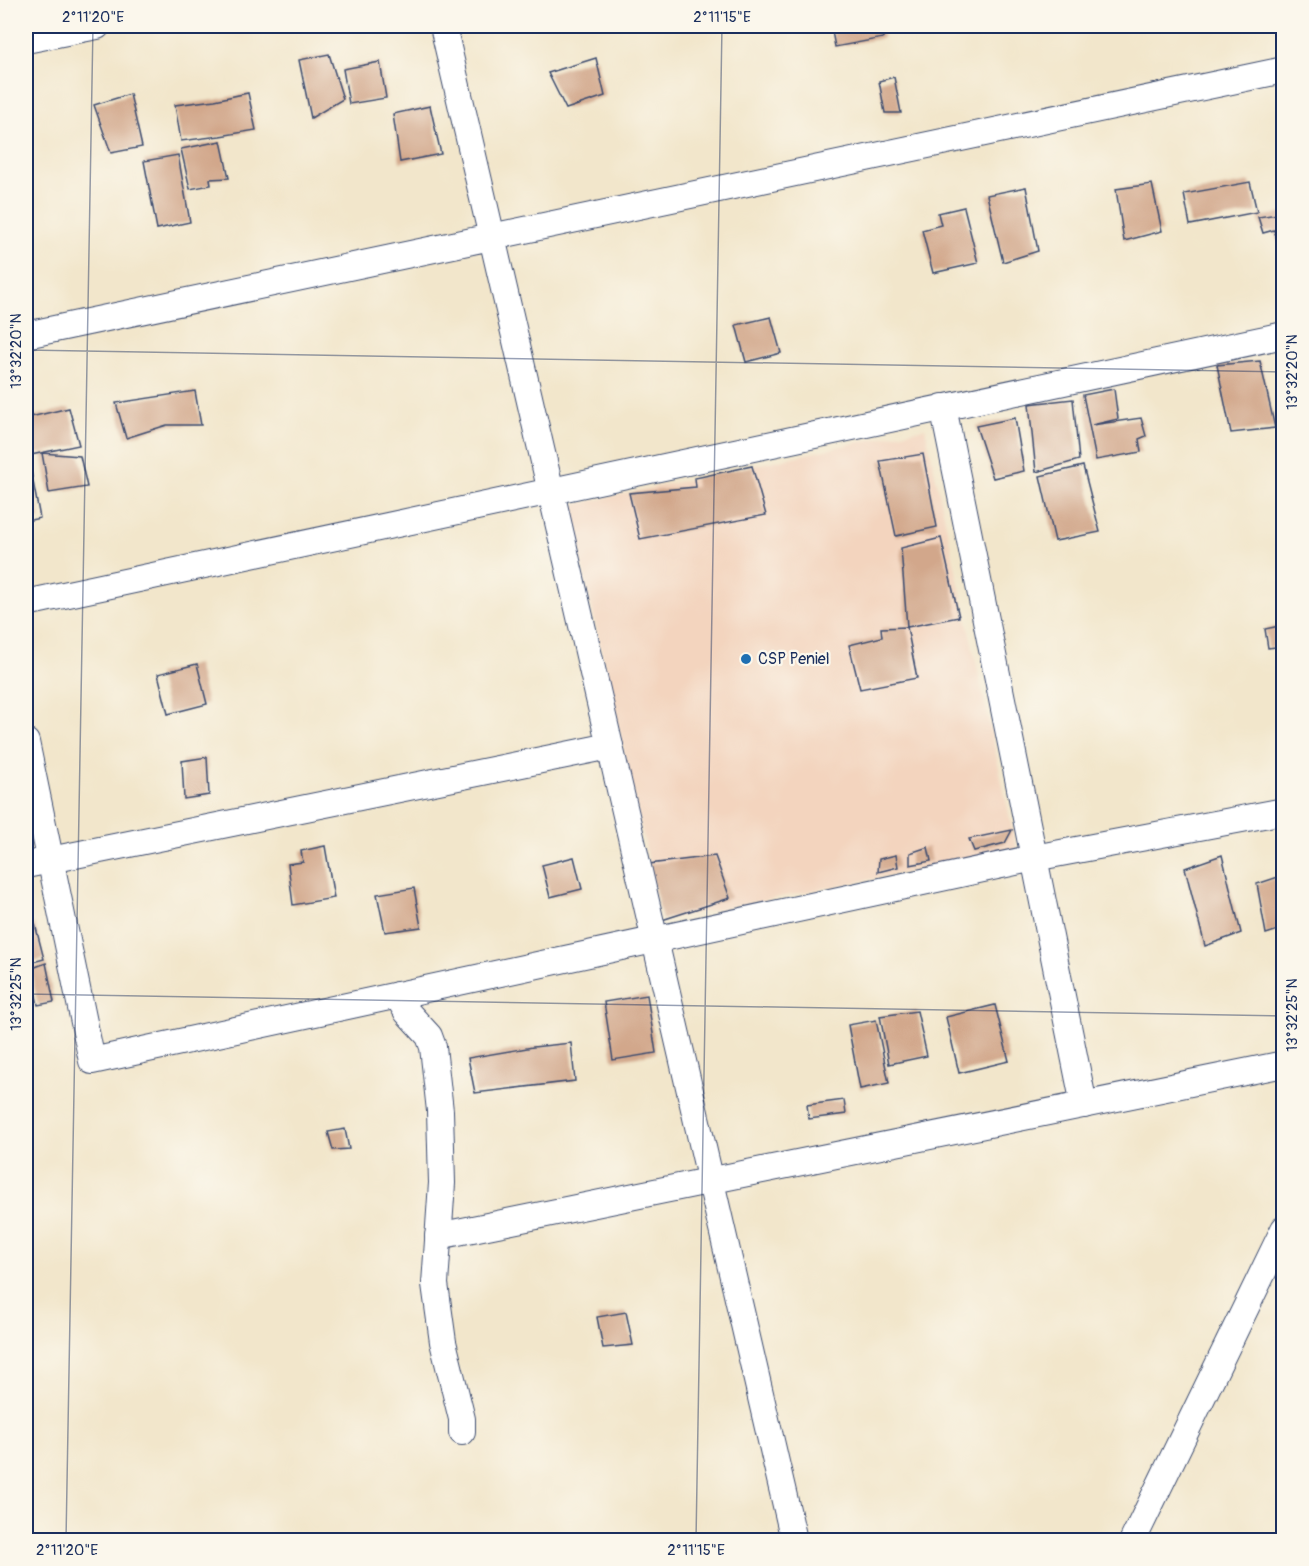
<svg xmlns="http://www.w3.org/2000/svg" width="1309" height="1566" viewBox="0 0 1309 1566" font-family="Pangolin,sans-serif">
<style>
.built{fill:#f3d4be}
.building{fill:#d2a78b}
.lines{fill:none;stroke-linecap:round;stroke-linejoin:round}
.minor-casing{stroke:#3b4a6e;stroke-width:28}
.minor{stroke:#fff;stroke-width:26}
.ticks{fill:none;stroke:#1b2f5e;stroke-width:1.5;stroke-opacity:0.45}
.poi-dot{fill:#1f6fb2;stroke:#fbf7ec;stroke-width:2}
.labels{text-anchor:middle;dominant-baseline:central;stroke-width:4.5;stroke-linejoin:round;paint-order:stroke}
.poi-label{font-size:16px;fill:#1b2f5e;stroke:#fbf7ec;text-anchor:start}
.neatline{fill:none;stroke:#1b2f5e;stroke-width:2}
.ticks-label{font-size:15px;text-anchor:middle;fill:#1b2f5e}
</style>
<rect width="100%" height="100%" fill="#fbf7ec"/>
<filter id="ink" filterUnits="userSpaceOnUse"><feTurbulence type="fractalNoise" baseFrequency=".0167" numOctaves="2"/><feDisplacementMap in="SourceGraphic" scale="12" xChannelSelector="R" yChannelSelector="G"/><feConvolveMatrix kernelMatrix="1 2 1 2 8 2 1 2 1" color-interpolation-filters="sRGB"/></filter>
<filter id="wash" filterUnits="userSpaceOnUse"><feTurbulence type="fractalNoise" baseFrequency=".008" numOctaves="4" result="noise"/><feDisplacementMap in="SourceGraphic" scale="24" xChannelSelector="R" yChannelSelector="G"/><feGaussianBlur stdDeviation="1.35" result="paint"/><feColorMatrix in="noise" values="0 0 0 0 0 0 0 0 0 0 0 0 0 0 0 0 0 1.4 0 .05"/><feComposite in="paint" operator="in"/></filter>
<g filter="url(#wash)">
<rect width="100%" height="100%" fill="#f2e6cb"/>
<polygon class="built" points="925,428 1017,851 662,920 569,506"/>
<g id="blocks">
<g class="building">
<polygon points="831,26 882,26 883,38 835,47"/>
<polygon points="329,54 343,99 311,118 299,60"/>
<polygon points="596,58 605,96 566,109 548,73"/>
<polygon points="380,62 386,98 349,104 343,69"/>
<polygon points="894,77 901,113 885,113 879,81"/>
<polygon points="248,93 256,130 220,136 181,141 175,105 215,100"/>
<polygon points="130,94 142,147 111,153 94,105"/>
<polygon points="430,106 441,154 400,162 393,114"/>
<polygon points="221,141 229,178 210,179 211,185 190,189 181,149"/>
<polygon points="178,155 190,222 157,229 144,161"/>
<polygon points="1250,182 1257,212 1190,225 1184,194"/>
<polygon points="1152,184 1162,231 1124,241 1116,189"/>
<polygon points="1026,187 1038,251 1003,262 987,195"/>
<polygon points="964,207 978,263 933,273 922,230 941,225 938,213"/>
<polygon points="1284,213 1284,259 1283,259 1274,230 1263,233 1258,217"/>
<polygon points="771,317 781,353 746,362 736,325"/>
<polygon points="1284,358 1284,379 1282,379 1279,359"/>
<polygon points="1260,361 1275,428 1231,433 1217,365"/>
<polygon points="1114,389 1118,419 1092,425 1141,418 1146,436 1139,439 1141,452 1096,460 1083,395"/>
<polygon points="195,391 201,425 167,425 126,438 116,403"/>
<polygon points="1073,399 1079,460 1036,472 1029,404"/>
<polygon points="69,408 79,445 26,456 26,418"/>
<polygon points="1015,418 1024,471 993,478 976,426"/>
<polygon points="42,453 80,456 87,487 49,493"/>
<polygon points="923,454 937,527 896,536 880,461"/>
<polygon points="30,466 40,518 26,521 26,467"/>
<polygon points="752,466 766,515 640,539 629,493 696,487 695,478"/>
<polygon points="1083,466 1100,532 1055,541 1040,476"/>
<polygon points="941,538 959,617 907,627 901,548"/>
<polygon points="1284,625 1284,646 1268,648 1265,629"/>
<polygon points="907,627 917,678 860,689 849,645 882,637 881,628"/>
<polygon points="197,664 207,704 168,714 158,674"/>
<polygon points="207,757 209,795 184,799 182,761"/>
<polygon points="1012,830 1005,843 974,851 969,839"/>
<polygon points="325,846 334,898 293,905 288,864 303,862 301,851"/>
<polygon points="928,847 931,861 910,865 910,853"/>
<polygon points="896,855 898,867 878,872 879,859"/>
<polygon points="1222,855 1241,933 1205,946 1185,868"/>
<polygon points="715,856 730,898 662,920 649,864"/>
<polygon points="574,857 582,889 550,897 542,865"/>
<polygon points="1284,875 1284,928 1266,934 1257,884"/>
<polygon points="414,888 421,927 385,932 377,894"/>
<polygon points="35,924 44,959 26,964 26,926"/>
<polygon points="46,963 54,1002 38,1005 30,969"/>
<polygon points="647,995 656,1053 613,1060 604,1002"/>
<polygon points="995,1005 1009,1061 959,1073 946,1017"/>
<polygon points="917,1011 927,1056 889,1064 880,1016"/>
<polygon points="876,1020 889,1083 860,1089 848,1025"/>
<polygon points="571,1043 575,1081 475,1093 468,1058 533,1047"/>
<polygon points="844,1100 846,1114 809,1119 807,1105"/>
<polygon points="345,1129 349,1149 333,1150 328,1132"/>
<polygon points="626,1312 633,1345 603,1348 597,1317"/>
</g>
</g>
</g>
<g filter="url(#ink)">
<use href="#blocks" fill-opacity="0" stroke="#3b4a6e" stroke-width="1.5"/>
<g class="lines">
<defs>
<g id="minor">
<polyline points="443,26 794,1540"/>
<polyline points="26,40 97,26"/>
<polyline points="26,335 1284,70"/>
<polyline points="943,407 1084,1105"/>
<polyline points="26,603 1284,335"/>
<polyline points="26,742 92,1061 1034,858 1284,811"/>
<polyline points="26,865 610,746"/>
<polyline points="397,995 407,1012 429,1036 433,1047 440,1111 442,1183 435,1284 443,1342 462,1419 462,1432"/>
<polyline points="438,1236 1284,1064"/>
<polyline points="1133,1540 1284,1229"/>
</g>
</defs>
<use href="#minor" class="minor-casing"/>
<use href="#minor" class="minor"/>
</g>
</g>
<path class="ticks" d="M26,350l1258,22M26,994l1258,22M66,1540l27,-1514M696,1540l26,-1514"/>
<circle class="poi-dot" cx="746" cy="659" r="6"/>
<g class="labels">
<g class="poi-label">
<text x="758" y="659">CSP Peniel</text>
</g>
</g>
<rect width="1309" height="1566" fill="none" stroke="#fbf7ec" stroke-width="66"/>
<rect x="33" y="33" width="1243" height="1500" class="neatline"/>
<g class="ticks-label">
<text x="93" y="22">2°11'20"E</text>
<text x="722" y="22">2°11'15"E</text>
<text transform="translate(16 351) rotate(-90)" y="5">13°32'20"N</text>
<text transform="translate(1292 372) rotate(-90)" y="5">13°32'20"N</text>
<text transform="translate(16 994) rotate(-90)" y="5">13°32'25"N</text>
<text transform="translate(1292 1015) rotate(-90)" y="5">13°32'25"N</text>
<text x="67" y="1555">2°11'20"E</text>
<text x="696" y="1555">2°11'15"E</text>
</g>
</svg>
